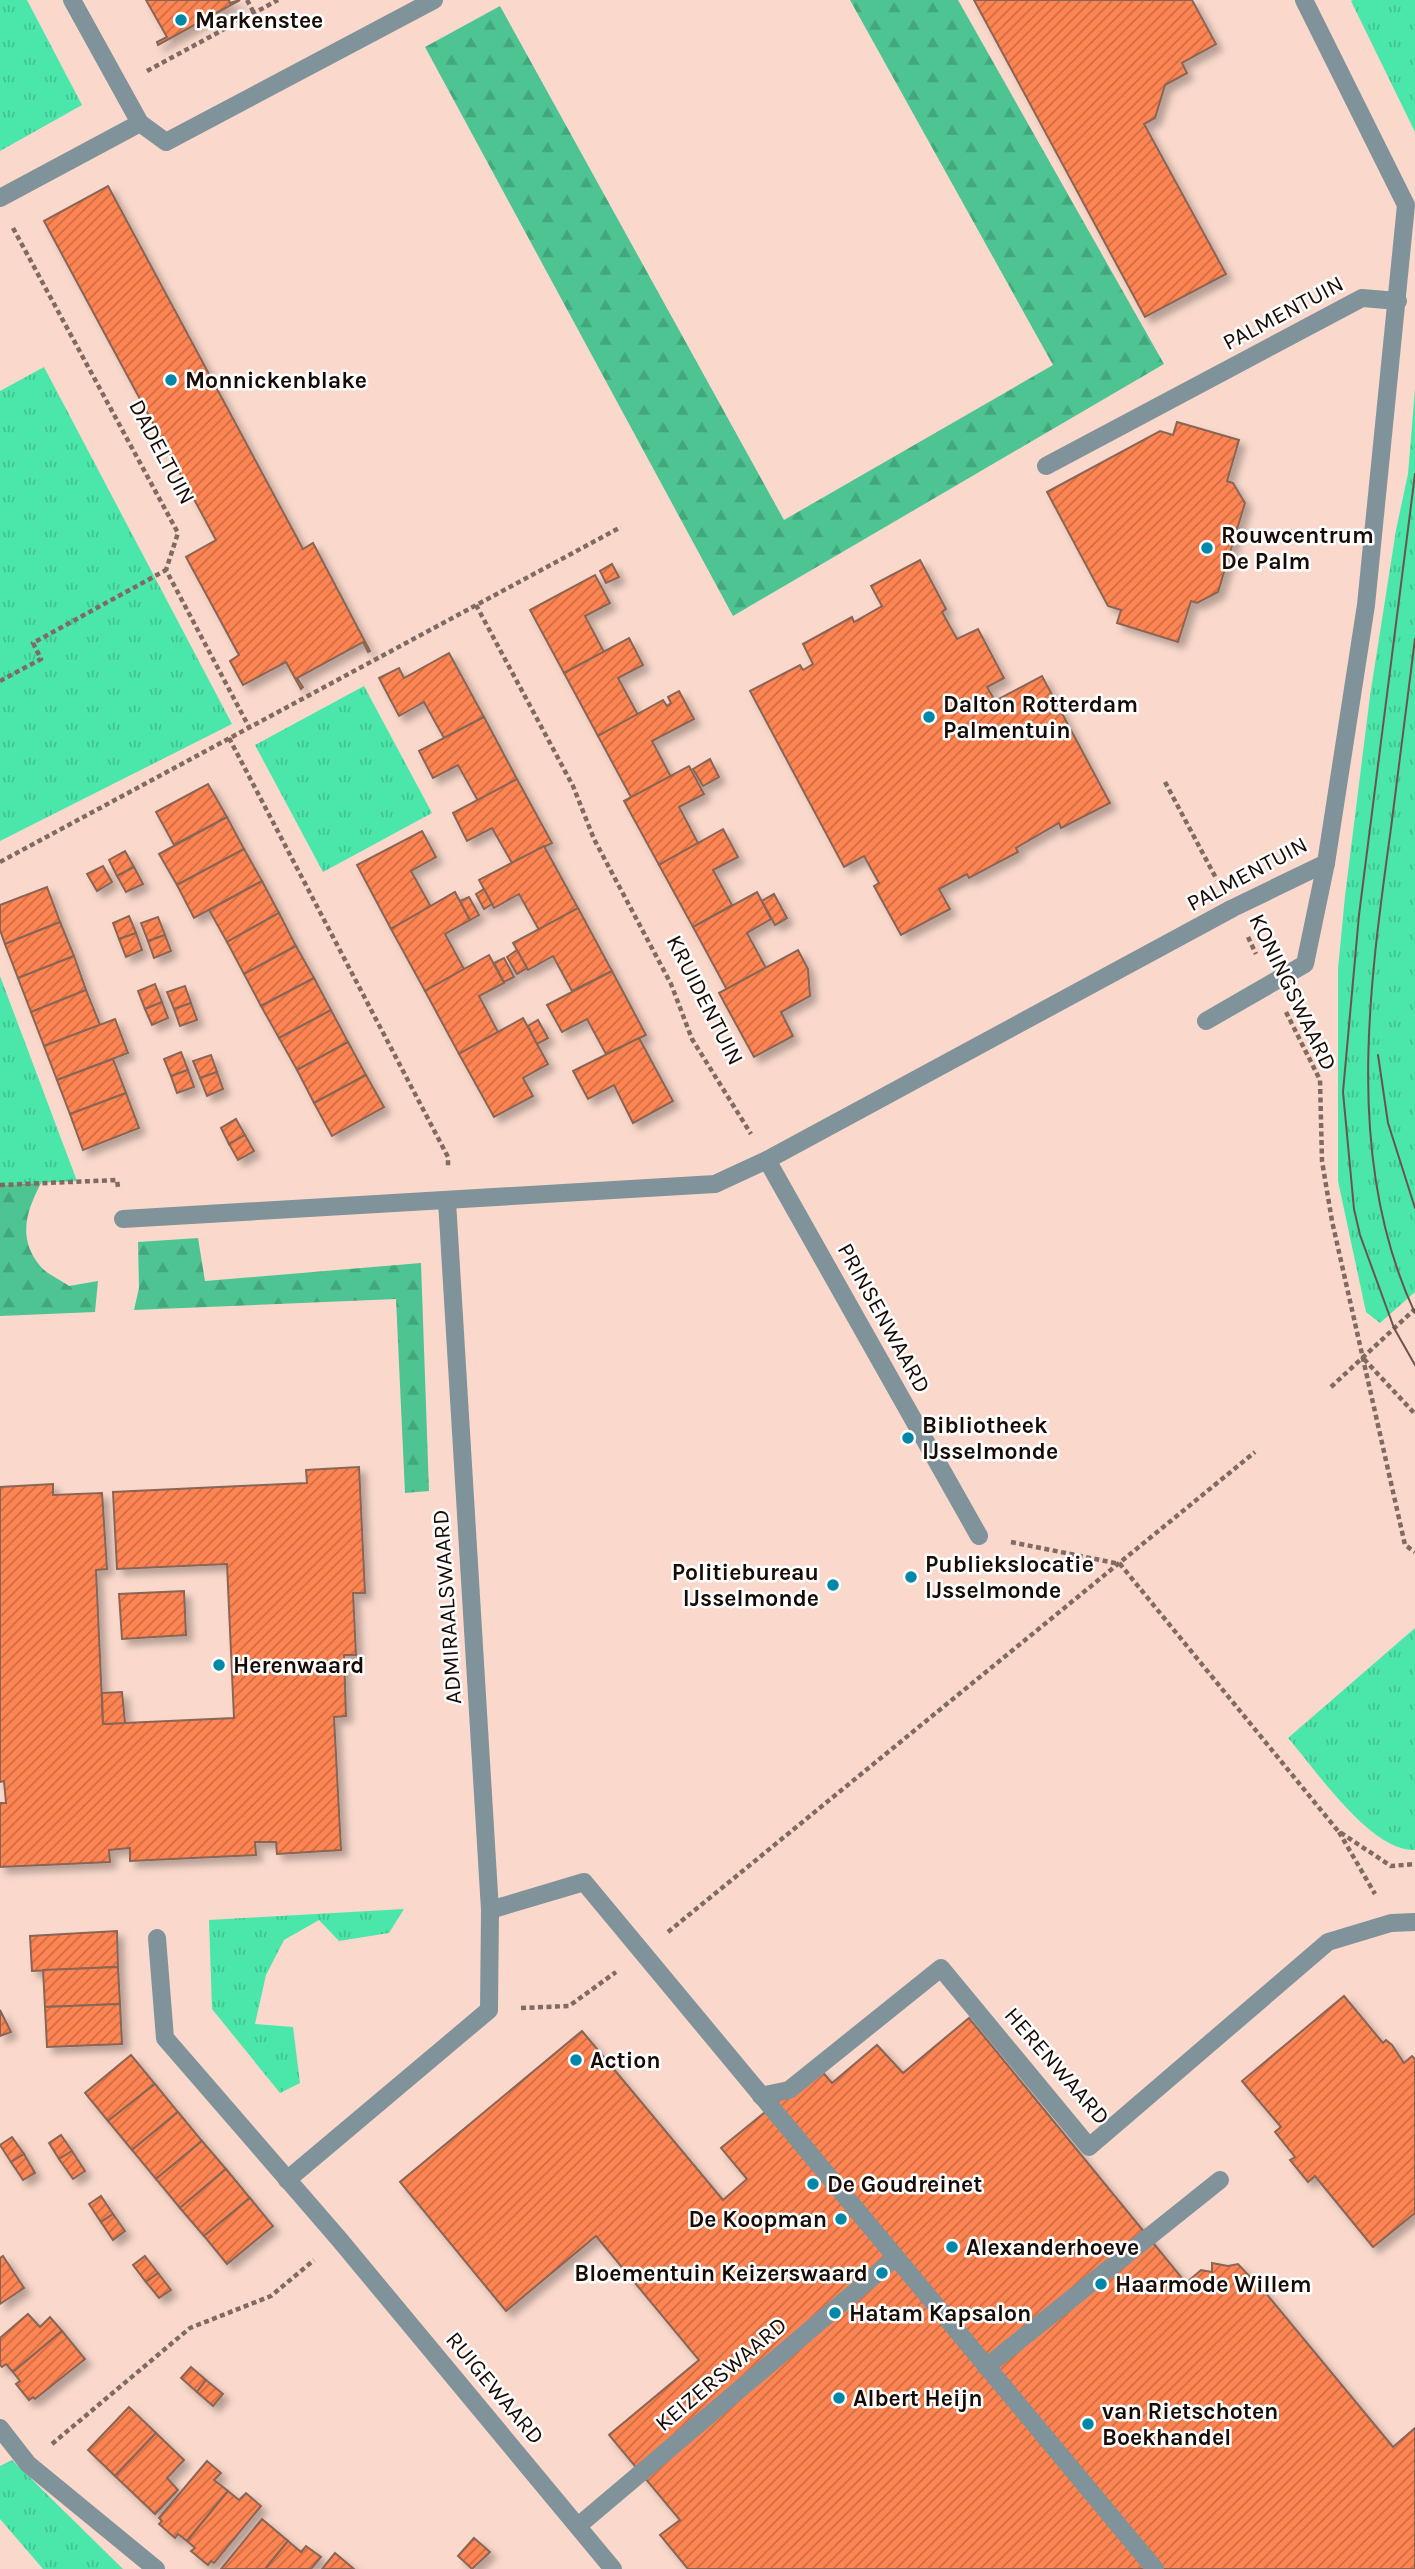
<svg xmlns="http://www.w3.org/2000/svg" width="1415" height="2569" viewBox="0 0 1415 2569" font-family="Karla,sans-serif">
<style>
.grass{fill:url(#grass-tufts)}
.forest{fill:url(#forest-firs)}
.building{fill:url(#building-hatch);stroke:#896557;stroke-width:2;filter:url(#shadow)}
.lines{fill:none;stroke-linecap:round;stroke-linejoin:round}
.path{stroke:#806a61;stroke-width:4.5;stroke-dasharray:5 3.5;stroke-linecap:butt}
.minor{stroke:#80939a;stroke-width:18}
.tram{stroke:#69554d;stroke-width:2}
.poi-dot{fill:#0188a9;stroke:#fff;stroke-width:2.5}
.labels{text-anchor:middle;dominant-baseline:central;stroke-width:5;stroke-linejoin:round;paint-order:stroke}
.poi-label{font-size:23px;font-weight:bold;fill:#180b06;stroke:#fff;text-anchor:start}
.street-label{font-size:23px;fill:#180b06;stroke:#fff}
</style>
<defs>
<pattern id="grass-tufts" width="24" height="20" patternUnits="userSpaceOnUse" patternTransform="scale(1.75)"><rect width="24" height="20" fill="#4be6a9"/><path d="M3 7l-1-3M5 7V3M7 7l1-3M15 17l-1-3M17 17v-4M19 17l1-3" fill="none" stroke="#41c490"/></pattern>
<pattern id="forest-firs" width="22" height="20" patternUnits="userSpaceOnUse" patternTransform="scale(1.75)"><rect width="22" height="20" fill="#4ec493"/><path d="M5 1l3.5 6h-7zM16 11l3.5 6h-7z" fill="#43a77d"/></pattern>
<pattern id="building-hatch" width="6" height="6" patternUnits="userSpaceOnUse" patternTransform="scale(1.75)"><rect width="6" height="6" fill="#fe8552"/><path d="M-1 1l2-2M0 6l6-6M5 7l2-2" fill="none" stroke="#cd6b42"/></pattern>
<filter id="shadow"><feDropShadow dx="6" dy="6" stdDeviation="3.5" flood-color="#0004"/></filter>
</defs>
<rect width="100%" height="100%" fill="#fad9cc"/>
<g class="grass">
<polygon points="0,0 27,0 82,105 0,151"/>
<polygon points="1353,0 1415,0 1415,132 1351,1"/>
<polygon points="44,367 232,724 0,841 0,391"/>
<polygon points="1415,389 1415,1292 1380,1323 1366,1312 1338,1181 1338,969 1345,896 1370,696 1396,530 1408,474"/>
<polygon points="364,686 432,813 323,872 255,745"/>
<polygon points="0,976 77,1181 0,1185"/>
<path d="M1415,1628v222c-44,2 -99,-80 -127,-112z"/>
<polygon points="404,1909 389,1933 339,1941 319,1920 284,1940 266,1975 255,2024 293,2027 300,2083 280,2093 212,2009 209,1920"/>
<polygon points="12,2460 123,2569 43,2569 0,2519 0,2466"/>
</g>
<g class="forest">
<polygon points="850,0 958,0 1164,364 733,616 425,47 500,6 784,520 1053,365"/>
<path d="M41,1183c-15,29 -24,56 0,84 6,7 20,13 28,19l29,-5 -3,31 -95,4v-131z"/>
<polygon points="198,1238 205,1281 421,1263 429,1491 405,1493 396,1299 134,1310 139,1288 138,1242"/>
</g>
<g class="building">
<polygon points="146,0 229,0 230,3 240,0 158,45 157,42 167,37"/>
<polygon points="974,0 1192,0 1216,44 1182,63 1187,73 1165,85 1155,118 1144,124 1226,274 1145,317"/>
<polygon points="108,186 303,549 313,543 370,651 368,652 363,642 297,678 303,687 301,689 286,662 243,685 230,661 239,655 186,557 216,540 44,221"/>
<polygon points="1177,422 1239,440 1227,481 1233,483 1245,503 1218,592 1197,603 1191,601 1178,642 1117,623 1121,610 1108,606 1047,492 1160,431 1173,435"/>
<polygon points="920,560 946,609 942,612 957,639 978,629 1004,678 987,687 995,701 1042,676 1110,803 1061,828 1059,823 1016,848 1018,852 969,878 967,874 939,889 950,909 901,935 874,886 879,883 864,856 844,867 750,691 800,665 803,670 813,664 803,644 852,617 854,622 882,606 871,586"/>
<polygon points="612,564 619,577 606,583 600,571"/>
<polygon points="595,575 610,603 585,616 604,652 564,673 530,610"/>
<polygon points="629,638 643,665 618,678 638,715 598,736 564,673"/>
<polygon points="449,653 484,717 444,738 424,702 399,716 379,678 399,668 404,678"/>
<polygon points="679,691 694,719 652,741 671,777 632,799 598,736 663,700 667,706 671,703 668,697"/>
<polygon points="484,717 517,779 478,801 458,765 433,778 419,751"/>
<polygon points="710,759 719,777 703,786 693,769"/>
<polygon points="689,766 704,794 679,807 698,843 659,865 624,801"/>
<polygon points="517,779 552,843 512,863 492,828 467,841 453,813"/>
<polygon points="208,784 227,817 174,845 156,812"/>
<polygon points="227,817 244,849 177,885 159,854"/>
<polygon points="723,829 738,857 713,870 732,905 693,927 659,865"/>
<polygon points="422,831 436,857 411,871 431,907 391,929 357,865"/>
<polygon points="544,846 578,908 539,930 519,894 494,908 479,880"/>
<polygon points="244,849 262,881 194,918 177,885"/>
<polygon points="125,851 134,867 117,876 109,860"/>
<polygon points="103,866 112,882 97,891 87,874"/>
<polygon points="134,867 143,884 126,892 117,876"/>
<polygon points="262,881 279,913 227,942 209,910"/>
<polygon points="47,887 60,922 5,944 0,930 0,905"/>
<polygon points="484,889 492,904 484,909 476,894"/>
<polygon points="455,892 470,920 445,934 464,969 425,991 391,929"/>
<polygon points="757,892 771,919 747,933 766,968 727,990 693,927"/>
<polygon points="774,894 787,918 775,925 762,901"/>
<polygon points="469,897 479,915 470,920 460,901"/>
<polygon points="578,908 612,971 572,991 553,956 528,970 513,943"/>
<polygon points="279,913 296,946 244,974 227,942"/>
<polygon points="129,916 136,933 119,939 113,923"/>
<polygon points="158,917 165,935 148,941 141,923"/>
<polygon points="60,922 74,956 18,978 5,944"/>
<polygon points="136,933 142,950 126,957 119,939"/>
<polygon points="165,935 171,951 154,958 148,941"/>
<polygon points="296,946 314,978 261,1006 244,974"/>
<polygon points="517,950 527,968 517,974 507,957"/>
<polygon points="798,950 808,969 810,996 781,1012 793,1036 754,1057 719,993"/>
<polygon points="489,955 504,983 479,996 498,1032 459,1054 425,991"/>
<polygon points="74,956 86,990 31,1012 18,978"/>
<polygon points="504,958 514,977 504,982 494,963"/>
<polygon points="612,971 646,1035 606,1054 587,1019 562,1032 547,1005"/>
<polygon points="314,978 331,1010 279,1038 261,1006"/>
<polygon points="155,984 162,1002 145,1009 138,991"/>
<polygon points="185,986 191,1003 174,1009 167,992"/>
<polygon points="86,990 100,1025 44,1046 31,1012"/>
<polygon points="162,1002 168,1018 152,1025 145,1009"/>
<polygon points="191,1003 197,1020 180,1026 174,1009"/>
<polygon points="331,1010 348,1042 297,1070 279,1038"/>
<polygon points="523,1018 548,1064 523,1078 533,1096 494,1117 459,1054"/>
<polygon points="115,1019 128,1053 57,1080 44,1046"/>
<polygon points="538,1020 548,1038 537,1044 528,1026"/>
<polygon points="639,1038 673,1101 633,1123 614,1085 588,1099 573,1071"/>
<polygon points="348,1042 366,1075 314,1103 297,1070"/>
<polygon points="181,1052 188,1070 171,1076 164,1059"/>
<polygon points="211,1055 217,1072 200,1078 193,1061"/>
<polygon points="113,1059 126,1093 70,1114 57,1080"/>
<polygon points="188,1070 194,1087 177,1093 171,1076"/>
<polygon points="217,1072 223,1089 207,1096 200,1078"/>
<polygon points="366,1075 384,1107 332,1136 314,1103"/>
<polygon points="126,1093 139,1128 83,1150 70,1114"/>
<polygon points="236,1119 245,1135 229,1144 221,1128"/>
<polygon points="245,1135 254,1151 238,1160 229,1144"/>
<polygon points="359,1467 365,1593 353,1593 356,1655 344,1655 346,1716 334,1717 341,1850 277,1854 276,1842 255,1842 256,1855 130,1861 130,1848 109,1850 110,1862 0,1867 0,1803 6,1803 4,1781 0,1782 0,1487 53,1484 53,1495 102,1493 107,1569 96,1570 103,1724 234,1718 227,1564 117,1569 113,1492 307,1483 306,1470"/>
<polygon points="184,1591 186,1635 122,1639 119,1594"/>
<polygon points="122,1692 125,1723 103,1724 102,1693"/>
<polygon points="117,1931 118,1967 32,1971 30,1936"/>
<polygon points="118,1967 120,2004 45,2007 43,1970"/>
<polygon points="1344,1996 1383,2043 1386,2040 1392,2045 1404,2063 1412,2056 1415,2059 1415,2213 1373,2247 1315,2176 1308,2182 1290,2160 1295,2157 1275,2132 1281,2127 1242,2081"/>
<polygon points="120,2004 122,2044 47,2047 45,2007"/>
<polygon points="0,2010 11,2032 0,2036"/>
<polygon points="969,2018 1186,2283 1201,2270 1212,2272 1212,2263 1228,2266 1238,2264 1254,2281 1255,2280 1393,2447 1415,2428 1415,2569 688,2569 660,2535 680,2520 609,2435 699,2360 596,2236 506,2311 400,2182 582,2031 723,2200 747,2179 721,2148 819,2068 832,2083 877,2045 903,2073"/>
<polygon points="131,2055 155,2084 108,2121 85,2093"/>
<polygon points="155,2084 178,2112 132,2150 108,2121"/>
<polygon points="178,2112 202,2141 156,2179 132,2150"/>
<polygon points="61,2135 72,2151 59,2159 49,2143"/>
<polygon points="12,2137 24,2154 11,2162 0,2145"/>
<polygon points="202,2141 226,2169 180,2208 156,2179"/>
<polygon points="72,2151 85,2171 73,2179 59,2159"/>
<polygon points="24,2154 35,2173 23,2180 11,2162"/>
<polygon points="226,2169 250,2198 204,2236 180,2208"/>
<polygon points="101,2196 113,2214 101,2222 89,2204"/>
<polygon points="250,2198 273,2226 227,2264 204,2236"/>
<polygon points="113,2214 125,2231 113,2240 101,2222"/>
<polygon points="3,2256 24,2288 0,2304 0,2258"/>
<polygon points="145,2256 158,2273 146,2282 133,2265"/>
<polygon points="158,2273 171,2290 159,2298 146,2282"/>
<polygon points="28,2314 40,2327 50,2317 62,2331 13,2372 6,2364 2,2367 0,2365 0,2338"/>
<polygon points="62,2331 85,2359 35,2399 33,2397 29,2400 16,2384 20,2381 13,2372"/>
<polygon points="191,2367 206,2380 197,2392 181,2378"/>
<polygon points="206,2380 223,2394 213,2406 197,2392"/>
<polygon points="129,2407 156,2433 115,2476 88,2450"/>
<polygon points="156,2433 184,2460 167,2478 178,2490 155,2514 115,2476"/>
<polygon points="207,2461 221,2473 214,2480 228,2491 187,2541 178,2534 175,2538 159,2524 162,2521 159,2518"/>
<polygon points="228,2491 239,2500 246,2493 261,2506 214,2563 211,2561 208,2565 191,2551 195,2548 187,2541"/>
<polygon points="262,2519 288,2541 265,2569 221,2569"/>
<polygon points="474,2538 490,2552 472,2569 458,2556"/>
<polygon points="288,2541 301,2552 306,2546 321,2557 311,2569 265,2569"/>
<polygon points="335,2553 354,2569 322,2569"/>
</g>
<g class="lines">
<g class="path">
<polyline points="247,0 254,13"/>
<polyline points="147,71 278,0"/>
<polyline points="13,228 178,533 166,570 249,727"/>
<polyline points="476,605 573,786 594,839 671,984 692,1039 751,1134"/>
<polyline points="0,681 41,659 33,643 166,570"/>
<polyline points="229,738 448,1157 448,1167"/>
<polyline points="1165,782 1217,880"/>
<polyline points="0,862 621,527"/>
<polyline points="1248,937 1256,954"/>
<polyline points="1286,1012 1320,1080 1322,1161 1332,1221 1405,1545 1415,1552"/>
<polyline points="0,1185 117,1180 118,1187"/>
<polyline points="1364,1359 1415,1414"/>
<polyline points="1331,1387 1415,1309"/>
<polyline points="1011,1542 1120,1564 1338,1831 1391,1866 1415,1864"/>
<polyline points="1339,1832 1375,1894"/>
<polyline points="668,1932 1255,1452"/>
<polyline points="521,2008 569,2006 616,1972"/>
<polyline points="52,2444 190,2328 271,2296 314,2260"/>
</g>
<g class="minor">
<polyline points="72,0 140,123 166,142 434,0"/>
<polyline points="0,198 140,123"/>
<polyline points="1046,466 1362,298 1398,301"/>
<polyline points="1206,1021 1305,964 1326,863"/>
<polyline points="767,1160 979,1536"/>
<polyline points="123,1219 715,1184 767,1160 1233,908 1326,863 1366,605 1406,205 1304,0"/>
<polyline points="490,1910 584,1882 1155,2569"/>
<polyline points="157,1938 165,2038 339,2239 613,2569"/>
<polyline points="761,2096 789,2090 941,1968 1089,2147 1328,1942 1391,1923 1415,1922"/>
<polyline points="287,2180 489,2010 490,1910 447,1201"/>
<polyline points="986,2367 1220,2180"/>
<polyline points="0,2428 28,2464 156,2569"/>
<polyline points="578,2526 895,2258"/>
</g>
<g class="tram">
<polyline points="1415,474 1359,915 1343,1092 1354,1209 1360,1235 1394,1328 1415,1365"/>
<path d="M1415,639c-8,63 -16,126 -24,189 -22,159 -47,334 24,485"/>
<polyline points="1378,1055 1388,1123 1415,1208"/>
</g>
</g>
<g class="poi-dot">
<circle cx="181" cy="20" r="7"/>
<circle cx="171" cy="380" r="7"/>
<circle cx="1207" cy="548" r="7"/>
<circle cx="929" cy="717" r="7"/>
<circle cx="908" cy="1438" r="7"/>
<circle cx="911" cy="1577" r="7"/>
<circle cx="833" cy="1585" r="7"/>
<circle cx="219" cy="1665" r="7"/>
<circle cx="576" cy="2060" r="7"/>
<circle cx="813" cy="2184" r="7"/>
<circle cx="841" cy="2219" r="7"/>
<circle cx="952" cy="2247" r="7"/>
<circle cx="882" cy="2273" r="7"/>
<circle cx="1101" cy="2284" r="7"/>
<circle cx="835" cy="2313" r="7"/>
<circle cx="839" cy="2398" r="7"/>
<circle cx="1088" cy="2424" r="7"/>
</g>
<g class="labels">
<g class="poi-label">
<text x="195" y="20">Markenstee</text>
<text x="185" y="380">Monnickenblake</text>
<text x="1221" y="535">Rouwcentrum<tspan x="1221" dy="26">De Palm</tspan></text>
<text x="943" y="704">Dalton Rotterdam<tspan x="943" dy="26">Palmentuin</tspan></text>
<text x="922" y="1425">Bibliotheek<tspan x="922" dy="26">IJsselmonde</tspan></text>
<text x="925" y="1564">Publiekslocatie<tspan x="925" dy="26">IJsselmonde</tspan></text>
<text x="819" y="1572" text-anchor="end">Politiebureau<tspan x="819" dy="26">IJsselmonde</tspan></text>
<text x="233" y="1665">Herenwaard</text>
<text x="590" y="2060">Action</text>
<text x="827" y="2184">De Goudreinet</text>
<text x="827" y="2219" text-anchor="end">De Koopman</text>
<text x="966" y="2247">Alexanderhoeve</text>
<text x="868" y="2273" text-anchor="end">Bloementuin Keizerswaard</text>
<text x="1115" y="2284">Haarmode Willem</text>
<text x="849" y="2313">Hatam Kapsalon</text>
<text x="853" y="2398">Albert Heijn</text>
<text x="1102" y="2411">van Rietschoten<tspan x="1102" dy="26">Boekhandel</tspan></text>
</g>
<g class="street-label">
<text transform="translate(1283 313) rotate(-28)">PALMENTUIN</text>
<text transform="translate(162 452) rotate(62)">DADELTUIN</text>
<text transform="translate(1247 874) rotate(-28)">PALMENTUIN</text>
<text transform="translate(1293 992) rotate(64)">KONINGSWAARD</text>
<text transform="translate(705 1000) rotate(63)">KRUIDENTUIN</text>
<text transform="translate(884 1318) rotate(61)">PRINSENWAARD</text>
<text transform="translate(447 1607) rotate(-94)">ADMIRAALSWAARD</text>
<text transform="translate(1057 2066) rotate(49)">HERENWAARD</text>
<text transform="translate(721 2374) rotate(-40)">KEIZERSWAARD</text>
<text transform="translate(495 2388) rotate(50)">RUIGEWAARD</text>
</g>
</g>
</svg>
